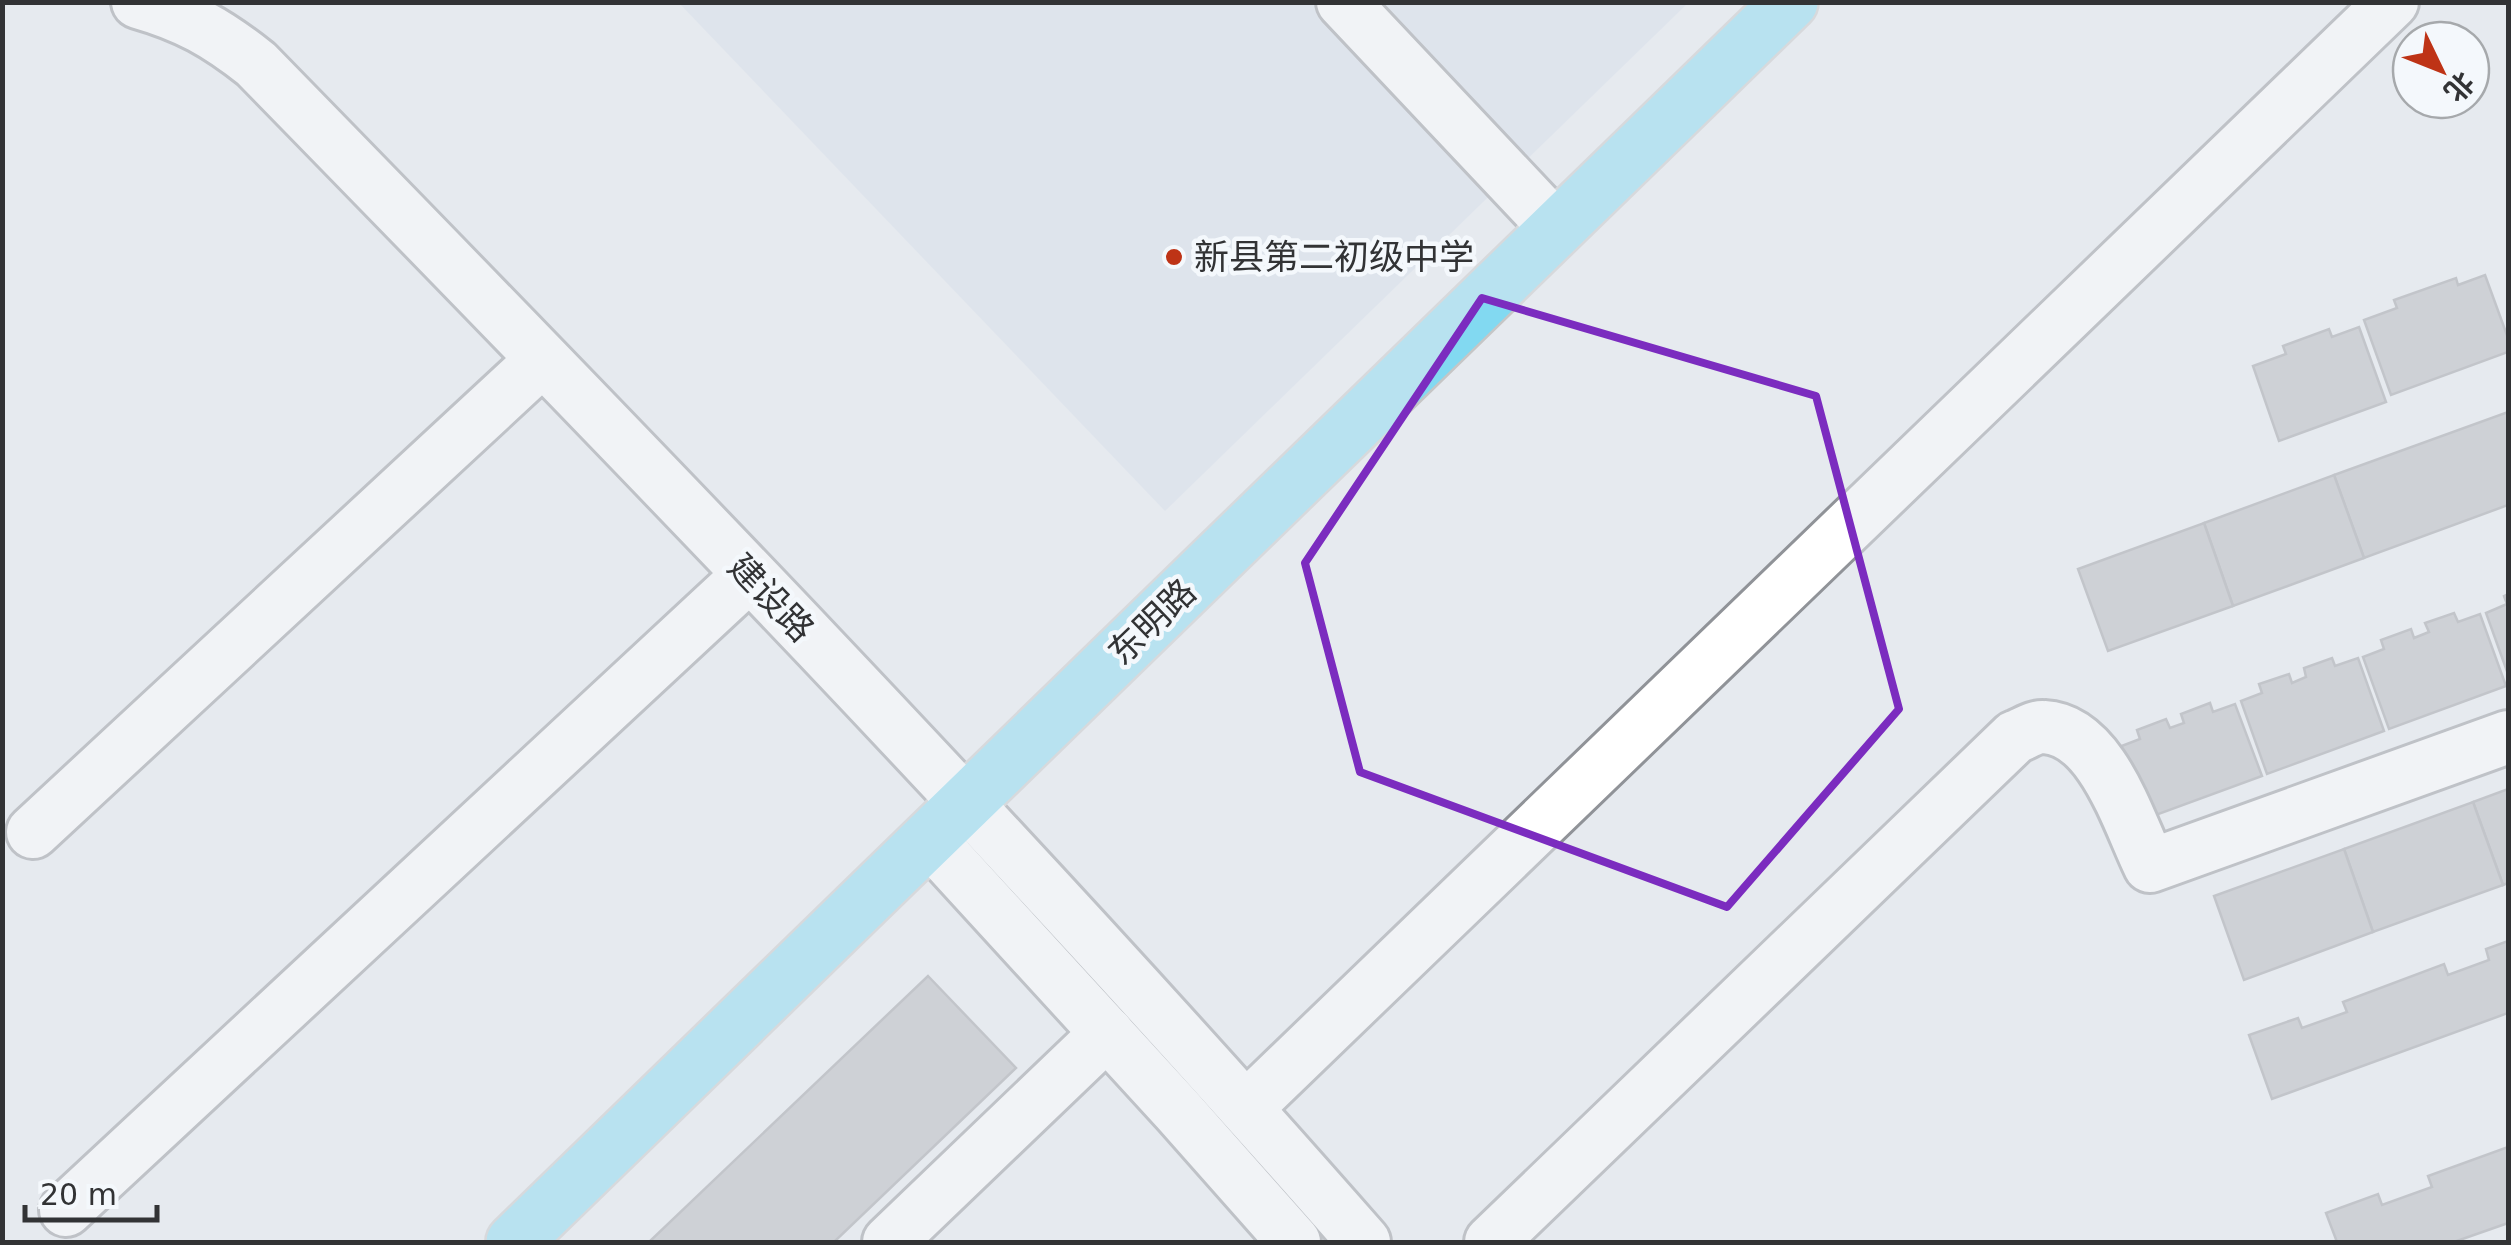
<svg xmlns="http://www.w3.org/2000/svg" width="2511" height="1245" viewBox="0 0 2511 1245" font-family="'DejaVu Sans','Noto Sans SC',sans-serif">
<style>
.built{fill:#d6dee9}
.building{fill:#b2b3b8;stroke:#98999e;stroke-width:2.5}
.lines{fill:none;stroke-linecap:round;stroke-linejoin:round}
.minor-casing{stroke:#909398;stroke-width:58}
.major-casing{stroke:#c6c6c6;stroke-width:60}
.minor{stroke:#fff;stroke-width:52}
.major{stroke:#82d9f1;stroke-width:55}
.marked{fill:none;stroke:#7b2cbf;stroke-width:8;stroke-linejoin:round}
.poi-dot{fill:#be3316;stroke:#f4f8fc;stroke-width:4}
.labels{text-anchor:middle;dominant-baseline:central;stroke-width:9;stroke-linejoin:round;paint-order:stroke}
.poi-label{font-size:35px;fill:#323335;stroke:#f4f8fc;text-anchor:start}
.street-label{font-size:35px;fill:#323335;stroke:#f4f8fc}
</style>
<rect width="100%" height="100%" fill="#e6eaef"/>
<polygon class="built" points="679,3 1688,3 1165,511"/>
<g class="building">
<polygon points="2485,275 2508,338 2508,352 2391,395 2364,320 2397,308 2394,300 2456,278 2458,285"/>
<polygon points="2359,327 2386,402 2279,441 2253,366 2286,354 2283,346 2329,329 2332,337"/>
<polygon points="2508,412 2508,505 2364,558 2334,475"/>
<polygon points="2334,475 2364,558 2233,606 2204,523"/>
<polygon points="2204,523 2233,606 2108,651 2078,569"/>
<polygon points="2508,594 2508,674 2486,613 2507,604 2504,596"/>
<polygon points="2454,613 2458,622 2480,614 2506,686 2389,729 2363,657 2384,649 2381,640 2411,629 2414,638 2429,632 2425,623"/>
<polygon points="2332,658 2335,666 2358,658 2384,731 2267,774 2241,701 2262,693 2259,684 2289,674 2292,683 2306,677 2304,668"/>
<polygon points="2210,703 2213,712 2235,704 2262,776 2145,819 2119,747 2140,739 2137,730 2166,719 2170,728 2184,723 2181,714"/>
<polygon points="2508,789 2508,883 2503,885 2473,802"/>
<polygon points="2473,802 2503,885 2373,932 2344,849"/>
<polygon points="2344,849 2373,932 2244,980 2214,896"/>
<polygon points="2508,941 2508,1013 2272,1099 2249,1035 2298,1018 2302,1028 2347,1012 2343,1002 2444,964 2448,975 2489,960 2486,949"/>
<polygon points="928,976 1016,1068 834,1242 649,1242"/>
<polygon points="2508,1147 2508,1223 2454,1242 2337,1242 2326,1213 2378,1194 2382,1205 2432,1187 2428,1176"/>
</g>
<g class="lines">
<defs>
<g id="minor">
<path d="M138,2c49,14 79,31 118,62 377,386 753,773 1108,1178"/>
<polyline points="1343,2 1557,229"/>
<polyline points="33,832 542,360"/>
<polyline points="929,839 1178,1111 1294,1242"/>
<polyline points="1246,1108 2392,2"/>
<polyline points="66,1210 749,575"/>
<polyline points="889,1242 1107,1033"/>
<path d="M1491,1242l524,-505c9,-3 20,-11 29,-10 58,3 84,94 106,139l358,-129"/>
</g>
<polyline id="major" points="514,1242 1790,2"/>
</defs>
<use href="#minor" class="minor-casing"/>
<use href="#major" class="major-casing"/>
<use href="#minor" class="minor"/>
<use href="#major" class="major"/>
</g>
<path d="M0 0H2511V1245H0ZM1482,298l334,98 83,313 -172,198 -367,-135 -55,-209z" fill="#e6eaef" fill-opacity=".55" fill-rule="evenodd"/>
<path class="marked" d="M1482,298l334,98 83,313 -172,198 -367,-135 -55,-209z"/>
<circle class="poi-dot" cx="1174" cy="257" r="10"/>
<g class="labels">
<g class="poi-label">
<text x="1194" y="257">新县第二初级中学</text>
</g>
<g class="street-label">
<text transform="translate(771 598) rotate(46)">建设路</text>
<text transform="translate(1152 622) rotate(-44)">东明路</text>
</g>
</g>
<rect width="2511" height="1245" fill="none" stroke="#323335" stroke-width="10"/>
<g transform="translate(2441 70) rotate(133)"><circle r="48" fill="#f4f8fc" stroke="#a6a9ac" stroke-width="2.5"/>
<path d="M0-8L18 38L0 25L-18 38Z" fill="#be3316"/>
<text y="-15" font-size="28" font-weight="bold" text-anchor="middle" fill="#323335">北</text>
</g>
<path d="M25 1205v15h132v-15" fill="none" stroke="#323335" stroke-width="5"/>
<text x="40" y="1205" font-size="30" fill="#323335" stroke="#f4f8fc" stroke-width="8" paint-order="stroke">20 m</text>
</svg>
